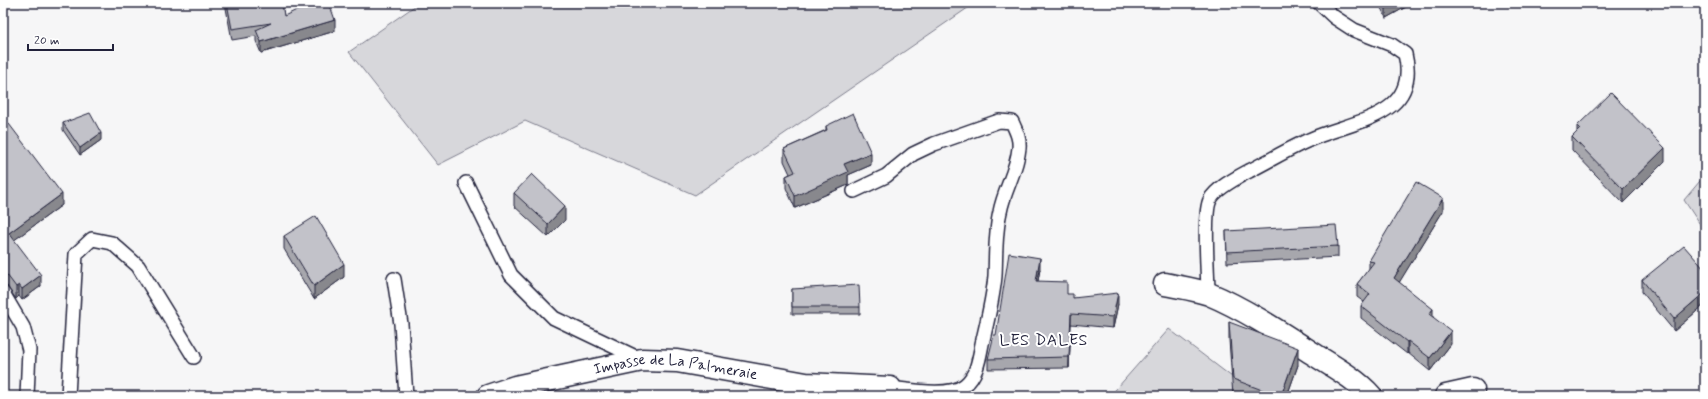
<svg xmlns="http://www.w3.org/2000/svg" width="1708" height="399" viewBox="0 0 1708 399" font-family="Mynerve,sans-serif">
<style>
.green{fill:#d7d7db;stroke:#7c7c8b}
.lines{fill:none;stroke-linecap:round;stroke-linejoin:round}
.service-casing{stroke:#22223b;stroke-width:16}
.minor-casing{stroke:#22223b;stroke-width:25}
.service{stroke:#fff;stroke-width:13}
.minor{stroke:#fff;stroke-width:22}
.wall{fill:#a7a7ad;stroke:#22223b}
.shaded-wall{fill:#88888d;stroke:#22223b}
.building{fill:#c2c2c9;stroke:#22223b}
.labels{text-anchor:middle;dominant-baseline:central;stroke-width:4;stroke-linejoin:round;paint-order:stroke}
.street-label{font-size:15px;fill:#22223b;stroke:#fff}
.neighbourhood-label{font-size:16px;letter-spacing:1px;fill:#22223b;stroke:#fff}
</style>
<rect width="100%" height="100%" fill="#f6f6f7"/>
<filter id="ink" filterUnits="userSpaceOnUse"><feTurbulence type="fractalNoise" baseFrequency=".025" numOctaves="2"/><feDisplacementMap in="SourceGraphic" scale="8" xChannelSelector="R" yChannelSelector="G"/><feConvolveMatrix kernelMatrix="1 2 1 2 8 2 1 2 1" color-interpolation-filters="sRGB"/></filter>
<g filter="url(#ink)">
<g class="green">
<polygon points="419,3 975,3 695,195 525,121 438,165 349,52"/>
<polygon points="1705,175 1705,232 1684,200"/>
<polygon points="1169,329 1257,396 1110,396"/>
</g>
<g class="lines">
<defs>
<g id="service">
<polyline points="466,183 511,275 554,318 642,360"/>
<path d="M854,191l32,-15 27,-22 21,-10 65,-23 13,1c4,9 8,16 7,26 -2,23 -15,42 -19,64 -5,21 -4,42 -5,64 -2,23 -8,46 -13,68 -3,15 -5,31 -17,41 -15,13 -56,5 -75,3"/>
<polyline points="394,279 401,324 406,396"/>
<polyline points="3,293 23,327 29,350 27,396"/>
<path d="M1208,294c0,-19 -5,-81 2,-94 5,-11 28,-23 39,-29 22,-11 44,-25 67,-34 42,-17 104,-22 89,-83l-13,-9 -38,-15 -20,-13 -15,-14"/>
<polyline points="68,396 76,254 92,239 112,243 138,266 194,357"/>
</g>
<g id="minor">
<path d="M1165,284c14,3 30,5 44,10 34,14 72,39 103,59 20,13 43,25 59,43"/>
<path id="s1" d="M488,396l27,-9 127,-27 35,1 129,23 84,4"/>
<polyline points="1446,396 1473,390"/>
</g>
</defs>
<use href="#service" class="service-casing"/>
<use href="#minor" class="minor-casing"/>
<use href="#service" class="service"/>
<use href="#minor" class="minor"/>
</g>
<g class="wall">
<polygon points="225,3 282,3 284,16 335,31 261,53 256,41 256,36 232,40"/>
<polygon points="1375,3 1413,3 1386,18 1379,4"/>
<polygon points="3,116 62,205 14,240 41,286 22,300 19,296 16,299 7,286 3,285"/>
<polygon points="63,123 101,140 80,155 63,130"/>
<polygon points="826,126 871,165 848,175 848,185 795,208 786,188 786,176 790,174 784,161 784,149 826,130"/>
<polygon points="1577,126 1665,161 1623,203 1572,150 1572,137 1577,132"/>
<polygon points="514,193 565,220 548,237 514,206"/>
<polygon points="1443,211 1399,282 1433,317 1451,344 1430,371 1408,353 1407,354 1361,318 1361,306 1364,302 1357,297 1357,284 1369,269 1369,261"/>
<polygon points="1226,231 1338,246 1338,257 1227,263"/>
<polygon points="284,236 344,277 314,299 284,249"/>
<polygon points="1040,269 1038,281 1067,294 1073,298 1118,304 1113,328 1071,324 1069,368 988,369 988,359"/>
<polygon points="1705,270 1705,304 1674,331 1642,292 1642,280"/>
<polygon points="792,289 860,307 860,314 792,314"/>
<polygon points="1229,322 1298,365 1287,396 1233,396 1229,340"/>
</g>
<g class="shaded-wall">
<polygon points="1390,3 1413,3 1386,18 1386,5"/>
<polygon points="335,20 335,31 261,53 261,42"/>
<polygon points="101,133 101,140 80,155 80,148"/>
<polygon points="1665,148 1665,161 1623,203 1623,189"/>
<polygon points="871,153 871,165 848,175 848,185 795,208 795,196 844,164"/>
<polygon points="62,194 62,205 9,244 9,233"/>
<polygon points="1443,198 1443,211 1394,291 1394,278"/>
<polygon points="565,206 565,220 548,237 548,224"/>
<polygon points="1040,258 1040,269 1036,291 1036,281"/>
<polygon points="344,264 344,277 314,299 314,286"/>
<polygon points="41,275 41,286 22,300 22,289"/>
<polygon points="19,285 19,296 16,299 16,287"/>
<polygon points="1705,292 1705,304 1674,331 1674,319"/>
<polygon points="1118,293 1118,304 1113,328 1113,317"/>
<polygon points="1433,309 1433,321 1429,314"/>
<polygon points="1071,314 1071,324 1069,368 1069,357"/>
<polygon points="1451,331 1451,344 1430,371 1430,358"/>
<polygon points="1408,341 1408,353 1407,354 1407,342"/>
<polygon points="1298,348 1298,365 1287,396 1281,396"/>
</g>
<g class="building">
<polygon points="227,3 282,3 284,16 312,3 329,3 335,20 261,42 256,30 271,23 232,29"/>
<polygon points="1611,93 1665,148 1623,189 1572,137 1580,129 1577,126"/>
<polygon points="90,113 101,133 80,148 63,123"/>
<polygon points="853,113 871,153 844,164 848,172 795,196 786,176 795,172 784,149 827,130 826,126"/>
<polygon points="3,116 62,194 9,233 41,275 22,289 19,285 16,287 7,275 3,274"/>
<polygon points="532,174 565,206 548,224 514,193"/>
<polygon points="1416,182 1443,198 1394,278 1433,309 1429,314 1451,331 1430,358 1408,341 1407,342 1361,306 1370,294 1357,284 1374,262 1369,261"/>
<polygon points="316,216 344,264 314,286 284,236"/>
<polygon points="1336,225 1338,246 1227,252 1226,231"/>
<polygon points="1684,246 1705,270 1705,273 1704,273 1705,274 1705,292 1674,319 1642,280"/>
<polygon points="1009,253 1040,258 1036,281 1067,282 1067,294 1073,294 1073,298 1118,293 1113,317 1071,314 1069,357 988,359 994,335 996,335"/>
<polygon points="859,285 860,307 792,307 792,289"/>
<polygon points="1229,322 1298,348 1281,396 1278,396 1233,379"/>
</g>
</g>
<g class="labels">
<g class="street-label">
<text stroke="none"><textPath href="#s1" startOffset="192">Impasse de La Palmeraie</textPath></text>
</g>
<g class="neighbourhood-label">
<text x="1044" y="340">LES DALES</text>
</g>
</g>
<rect width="1708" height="399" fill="none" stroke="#fff" stroke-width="16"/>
<rect x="8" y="8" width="1692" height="383" fill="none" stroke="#22223b" stroke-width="1.5" filter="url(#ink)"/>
<path d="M28 44v6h85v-6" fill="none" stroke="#22223b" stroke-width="2"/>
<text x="34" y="44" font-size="12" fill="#22223b" stroke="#ffffff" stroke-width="3" paint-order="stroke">20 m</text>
</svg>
